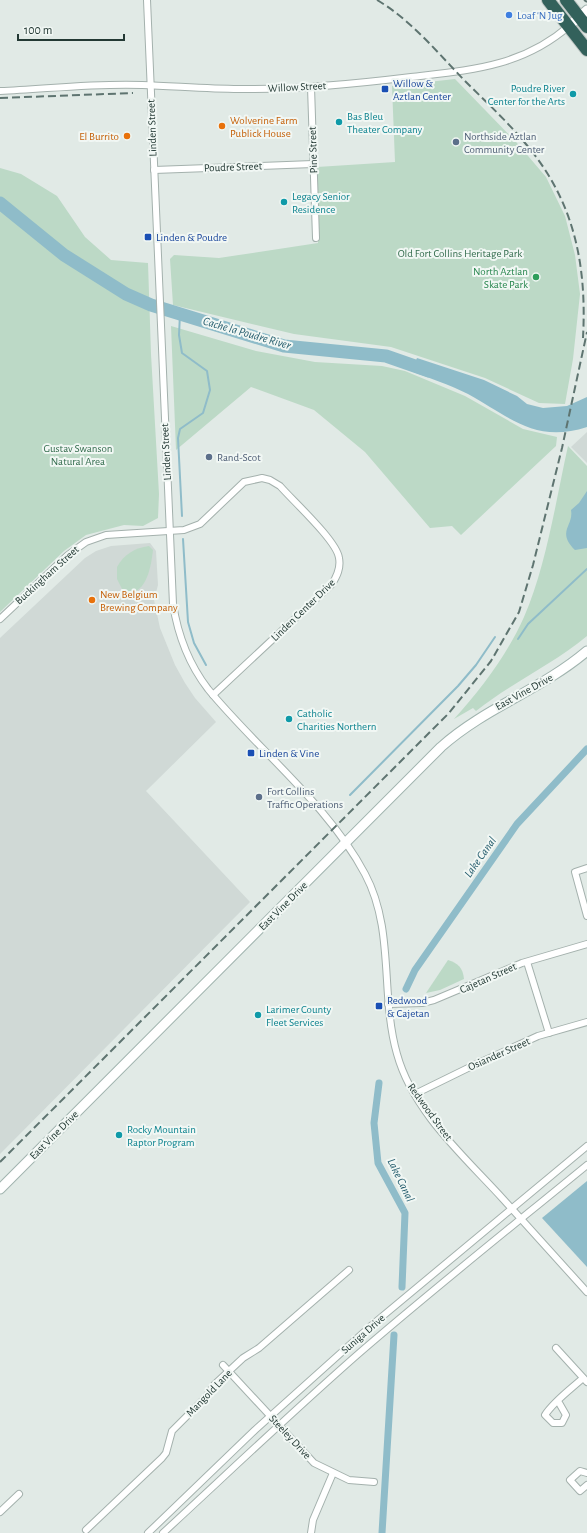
<svg xmlns="http://www.w3.org/2000/svg" width="587" height="1533" viewBox="0 0 587 1533" font-family="'Alegreya Sans',sans-serif">
<style>
.built{fill:#d0d9d6}
.green{fill:#bcd9c6}
.water{fill:#8fbcc9}
.lines{fill:none;stroke-linecap:round;stroke-linejoin:round}
.stream{stroke:#8fbcc9;stroke-width:2}
.canal{stroke:#8fbcc9;stroke-width:7}
.river{stroke:#8fbcc9;stroke-width:13}
.street-casing{stroke:#a4b1ad;stroke-width:8}
.secondary-casing{stroke:#a1b4af;stroke-width:11}
.highway-casing{stroke:#bdc4c2;stroke-width:14}
.street{stroke:#fff;stroke-width:6}
.secondary{stroke:#fff;stroke-width:9}
.highway{stroke:#33615b;stroke-width:12}
.rail{stroke:#5e7470;stroke-width:2;stroke-dasharray:8 4;stroke-linecap:butt}
.shop-dot{fill:#3f7fe0;stroke:#f1f7f4;stroke-width:1.5}
.transit-dot{fill:#1a4fb4;stroke:#f1f7f4;stroke-width:1.5}
.culture-dot{fill:#0f9aa8;stroke:#f1f7f4;stroke-width:1.5}
.food-dot{fill:#e8710a;stroke:#f1f7f4;stroke-width:1.5}
.service-dot{fill:#5c6f8a;stroke:#f1f7f4;stroke-width:1.5}
.leisure-dot{fill:#2e9e5b;stroke:#f1f7f4;stroke-width:1.5}
.labels{text-anchor:middle;dominant-baseline:central;stroke-width:4;stroke-linejoin:round;paint-order:stroke}
.shop-label{font-size:11px;fill:#366cbe;stroke:#f1f7f4;text-anchor:start}
.transit-label{font-size:11px;fill:#164399;stroke:#f1f7f4;text-anchor:start}
.street-label{font-size:11px;fill:#233934;stroke:#f1f7f4}
.culture-label{font-size:11px;fill:#0d838f;stroke:#f1f7f4;text-anchor:start}
.food-label{font-size:11px;fill:#c56008;stroke:#f1f7f4;text-anchor:start}
.service-label{font-size:11px;fill:#4e5e75;stroke:#f1f7f4;text-anchor:start}
.park-label{font-size:11px;fill:#326b4c;stroke:#f1f7f4}
.leisure-label{font-size:11px;fill:#27864d;stroke:#f1f7f4;text-anchor:end}
.water-label{font-size:12px;font-style:italic;fill:#255d6d;stroke:#f1f7f4}
</style>
<rect width="100%" height="100%" fill="#e1eae6"/>
<g class="built">
<polygon points="587,432 587,463 571,447"/>
<polygon points="150,543 156,551 158,585 154,600 160,628 175,665 185,683 195,698 216,722 146,791 250,902 0,1154 0,638 85,558 96,551 111,546"/>
</g>
<g class="green">
<polygon points="455,79 517,143 546,177 565,216 575,255 580,294 573,359 565,404 539,403 485,378 391,347 294,334 173,305 170,259 174,255 219,258 318,243 317,167 395,162 392,86"/>
<polygon points="0,168 21,174 57,196 85,237 111,260 148,263 151,354 159,494 158,518 143,526 124,525 86,535 64,551 0,612"/>
<polygon points="171,326 256,351 315,362 382,366 405,371 465,396 523,429 557,437 556,446 461,535 452,526 430,528 365,452 314,410 251,387 176,450"/>
<path d="M568,446l19,20v170c-35,29 -76,47 -111,75l-3,-3 -19,11c28,-31 53,-64 70,-102 22,-50 32,-117 44,-171z"/>
<path d="M149,546l4,4c-2,16 -6,46 -29,43l-7,-14v-12c7,-13 18,-19 32,-21z"/>
<path d="M448,960c10,3 15,8 16,19l-24,11 -14,3z"/>
</g>
<g class="water">
<path d="M417,358l67,22 33,16 10,8 16,4 24,-2 20,-9v30c-52,17 -77,-10 -119,-33 -18,-9 -39,-16 -57,-23z"/>
<path d="M587,491v57l-12,2c-19,-19 -1,-24 -4,-40l8,-7z"/>
<polygon points="587,1181 587,1267 542,1218"/>
</g>
<g class="lines">
<g class="stream">
<polyline points="180,314 179,335 182,353 207,371 210,390 203,413 180,429 178,438 182,516"/>
<polyline points="183,539 188,622 194,643 206,665"/>
<polyline points="518,639 528,624 587,569"/>
<polyline points="350,795 458,686 476,665 495,637"/>
</g>
<g class="canal">
<polyline points="406,989 415,970 517,824 587,749"/>
<polyline points="379,1083 374,1123 378,1163 405,1213 402,1287"/>
<polyline points="382,1533 394,1335"/>
</g>
<polyline class="river" points="0,203 64,255 126,294 151,305 284,346 386,356 429,371"/>
<defs>
<g id="street">
<path d="M147,0l26,604c5,32 15,59 35,85 50,61 120,115 157,185 30,56 15,121 32,180 16,58 67,102 106,145 28,31 56,62 84,93"/>
<polyline points="311,87 316,238"/>
<path d="M0,91c47,-2 95,-8 142,-6 32,1 65,4 97,4 57,1 115,-5 172,-12 59,-7 111,-10 158,-51"/>
<polyline points="154,170 313,164"/>
<path d="M0,619l68,-64 18,-13 20,-7 78,-5 16,-6 44,-42 18,-4 8,2 10,6c13,15 57,55 59,72 2,10 -2,18 -7,26l-119,111"/>
<polyline points="587,868 575,872 587,916"/>
<polyline points="527,962 549,1033"/>
<polyline points="388,1004 422,1003 434,1000 522,963 587,944"/>
<polyline points="415,1094 468,1068 538,1036 587,1022"/>
<polyline points="556,1348 587,1382"/>
<polyline points="223,1365 314,1463 349,1480 374,1482"/>
<path d="M558,1401l8,14 -4,8h-9l-8,-8c9,-14 26,-26 38,-37"/>
<polyline points="587,1473 580,1471 570,1480 580,1491 587,1485"/>
<polyline points="0,1512 19,1494"/>
<polyline points="86,1530 162,1458 166,1453 172,1431 206,1397 214,1385 243,1358 259,1348 349,1270"/>
<polyline points="148,1533 255,1430 372,1325 587,1146"/>
<path d="M163,1533c65,-60 128,-120 194,-178 75,-65 153,-127 230,-190"/>
<polyline points="311,1533 313,1520 333,1473"/>
</g>
<g id="secondary">
<polyline points="569,26 587,10"/>
<path d="M0,1189l441,-442c45,-40 100,-57 146,-96"/>
</g>
<g id="highway">
<polyline points="548,0 587,50"/>
<polyline points="566,0 587,27"/>
</g>
</defs>
<use href="#street" class="street-casing"/>
<use href="#secondary" class="secondary-casing"/>
<use href="#highway" class="highway-casing"/>
<use href="#street" class="street"/>
<use href="#secondary" class="secondary"/>
<use href="#highway" class="highway"/>
<g class="rail">
<path d="M377,0c34,20 60,52 87,80 20,20 42,40 61,63 49,57 62,121 58,195"/>
<polyline points="584,0 587,2"/>
<polyline points="0,98 133,93"/>
<polyline points="0,1162 449,713 491,661 519,612 533,565 562,448 587,332"/>
</g>
</g>
<circle class="shop-dot" cx="509" cy="15" r="4"/>
<g class="transit-dot">
<rect x="381" y="85" width="8" height="8" rx="2"/>
<rect x="144" y="233" width="8" height="8" rx="2"/>
<rect x="247" y="749" width="8" height="8" rx="2"/>
<rect x="375" y="1002" width="8" height="8" rx="2"/>
</g>
<g class="culture-dot">
<circle cx="573" cy="94" r="4"/>
<circle cx="339" cy="122" r="4"/>
<circle cx="284" cy="202" r="4"/>
<circle cx="289" cy="719" r="4"/>
<circle cx="258" cy="1015" r="4"/>
<circle cx="119" cy="1135" r="4"/>
</g>
<g class="food-dot">
<circle cx="222" cy="126" r="4"/>
<circle cx="127" cy="136" r="4"/>
<circle cx="92" cy="600" r="4"/>
</g>
<g class="service-dot">
<circle cx="456" cy="142" r="4"/>
<circle cx="209" cy="457" r="4"/>
<circle cx="259" cy="797" r="4"/>
</g>
<circle class="leisure-dot" cx="536" cy="277" r="4"/>
<g class="labels">
<g class="shop-label">
<text x="517" y="15">Loaf 'N Jug</text>
</g>
<g class="transit-label">
<text x="393" y="83">Willow &amp;<tspan x="393" dy="13">Aztlan Center</tspan></text>
<text x="156" y="237">Linden &amp; Poudre</text>
<text x="259" y="753">Linden &amp; Vine</text>
<text x="387" y="1000">Redwood<tspan x="387" dy="13">&amp; Cajetan</tspan></text>
</g>
<g class="street-label">
<text transform="translate(297 87) rotate(-3)">Willow Street</text>
<text transform="translate(152 128) rotate(-92)">Linden Street</text>
<text transform="translate(313 150) rotate(-92)">Pine Street</text>
<text transform="translate(233 167) rotate(-2)">Poudre Street</text>
<text transform="translate(166 452) rotate(-93)">Linden Street</text>
<text transform="translate(47 575) rotate(-42)">Buckingham Street</text>
<text transform="translate(303 610) rotate(-44)">Linden Center Drive</text>
<text transform="translate(524 692) rotate(-29)">East Vine Drive</text>
<text transform="translate(283 906) rotate(-45)">East Vine Drive</text>
<text transform="translate(488 978) rotate(-24)">Cajetan Street</text>
<text transform="translate(499 1054) rotate(-24)">Osiander Street</text>
<text transform="translate(430 1112) rotate(54)">Redwood Street</text>
<text transform="translate(54 1135) rotate(-45)">East Vine Drive</text>
<text transform="translate(363 1334) rotate(-41)">Suniga Drive</text>
<text transform="translate(209 1393) rotate(-46)">Mangold Lane</text>
<text transform="translate(290 1437) rotate(47)">Steeley Drive</text>
</g>
<g class="culture-label">
<text x="565" y="88" text-anchor="end">Poudre River<tspan x="565" dy="13">Center for the Arts</tspan></text>
<text x="347" y="116">Bas Bleu<tspan x="347" dy="13">Theater Company</tspan></text>
<text x="292" y="196">Legacy Senior<tspan x="292" dy="13">Residence</tspan></text>
<text x="297" y="713">Catholic<tspan x="297" dy="13">Charities Northern</tspan></text>
<text x="266" y="1009">Larimer County<tspan x="266" dy="13">Fleet Services</tspan></text>
<text x="127" y="1129">Rocky Mountain<tspan x="127" dy="13">Raptor Program</tspan></text>
</g>
<g class="food-label">
<text x="230" y="120">Wolverine Farm<tspan x="230" dy="13">Publick House</tspan></text>
<text x="119" y="136" text-anchor="end">El Burrito</text>
<text x="100" y="594">New Belgium<tspan x="100" dy="13">Brewing Company</tspan></text>
</g>
<g class="service-label">
<text x="464" y="136">Northside Aztlan<tspan x="464" dy="13">Community Center</tspan></text>
<text x="217" y="457">Rand-Scot</text>
<text x="267" y="791">Fort Collins<tspan x="267" dy="13">Traffic Operations</tspan></text>
</g>
<g class="park-label">
<text x="460" y="253">Old Fort Collins Heritage Park</text>
<text x="78" y="448">Gustav Swanson<tspan x="78" dy="13">Natural Area</tspan></text>
</g>
<g class="leisure-label">
<text x="528" y="271">North Aztlan<tspan x="528" dy="13">Skate Park</tspan></text>
</g>
<g class="water-label">
<text transform="translate(247 333) rotate(16)">Cache la Poudre River</text>
<text transform="translate(480 857) rotate(-55)">Lake Canal</text>
<text transform="translate(401 1180) rotate(64)">Lake Canal</text>
</g>
</g>
<path d="M18 34v6h106v-6" fill="none" stroke="#233934" stroke-width="2"/>
<text x="24" y="34" font-size="12" fill="#233934" stroke="#f1f7f4" stroke-width="3" paint-order="stroke">100 m</text>
</svg>
